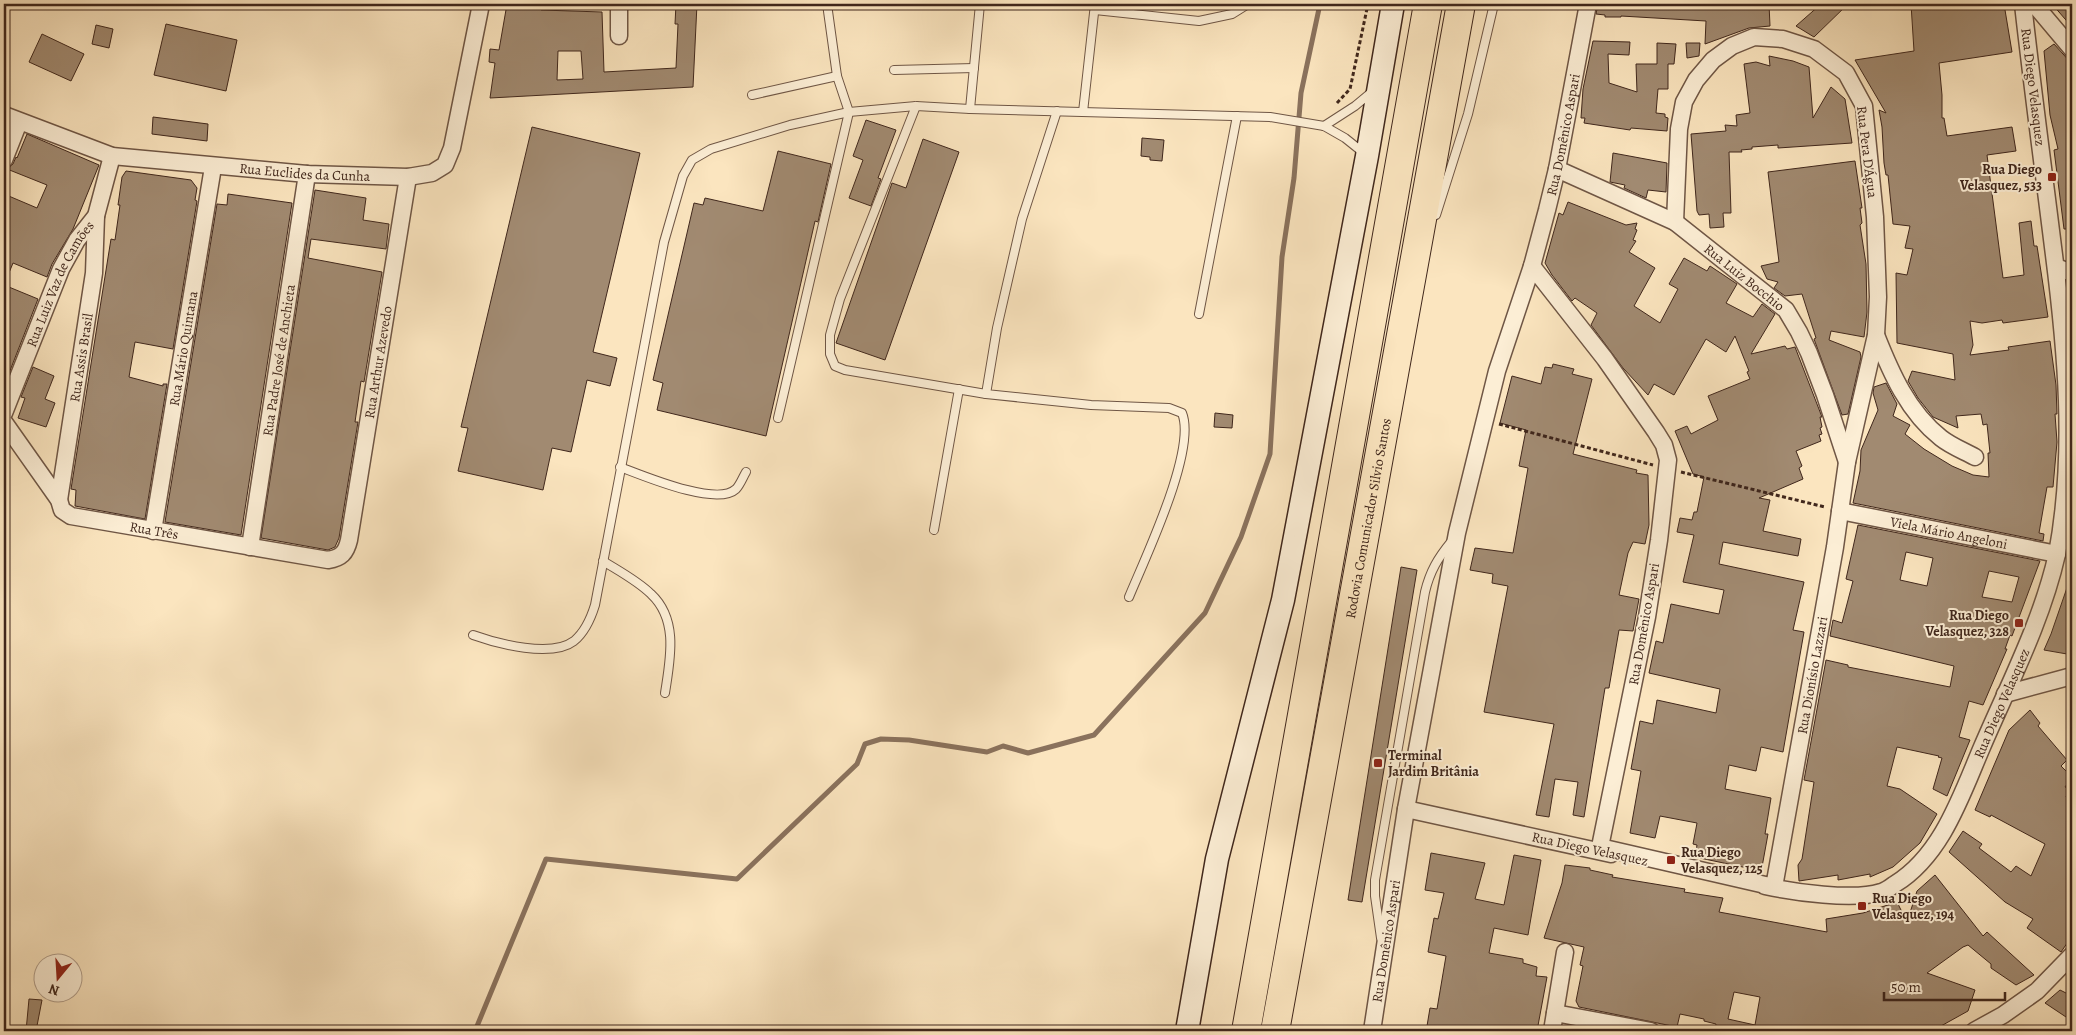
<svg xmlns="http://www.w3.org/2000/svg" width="2076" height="1035" viewBox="0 0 2076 1035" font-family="Alegreya,serif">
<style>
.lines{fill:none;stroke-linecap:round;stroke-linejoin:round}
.stream{stroke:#8a725d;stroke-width:5}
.building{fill:#a18a71;stroke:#40271c;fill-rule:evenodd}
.lane-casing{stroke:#6f5645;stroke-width:10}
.street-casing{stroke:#6f5645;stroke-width:19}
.secondary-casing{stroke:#40271c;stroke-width:25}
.highway-casing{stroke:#40271c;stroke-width:30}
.path{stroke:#40271c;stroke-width:3;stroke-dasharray:4 2.5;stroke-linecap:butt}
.lane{stroke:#fceed5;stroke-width:8}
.street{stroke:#fceed5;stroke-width:16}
.secondary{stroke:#fceed5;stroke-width:22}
.highway{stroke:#fbe5bf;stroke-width:28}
.poi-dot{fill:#8f2418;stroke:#fceed5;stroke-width:2}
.labels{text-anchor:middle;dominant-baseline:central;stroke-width:4;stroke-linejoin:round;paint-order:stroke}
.street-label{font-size:14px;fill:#40271c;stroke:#fceed5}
.poi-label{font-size:14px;font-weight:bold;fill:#40271c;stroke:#fceed5;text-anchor:start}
</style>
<rect width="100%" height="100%" fill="#fbe5bf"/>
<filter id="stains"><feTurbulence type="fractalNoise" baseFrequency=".004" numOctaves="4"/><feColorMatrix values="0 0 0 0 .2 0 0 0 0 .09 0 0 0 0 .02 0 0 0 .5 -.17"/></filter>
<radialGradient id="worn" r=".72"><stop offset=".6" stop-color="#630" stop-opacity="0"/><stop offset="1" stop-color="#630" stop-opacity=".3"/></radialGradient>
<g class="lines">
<polyline class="stream" points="475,1031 546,859 737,879 857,764 865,744 881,739 909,740 987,752 1003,746 1028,753 1094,735 1205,613 1241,537 1270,454 1282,257 1294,178 1301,93 1320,4"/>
</g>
<g class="building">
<path d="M507,4h35l-1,6 61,2 2,60 72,-4 2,-44h-3l1,-20h21l-4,83 -203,11 5,-35 -6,-1 1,-13 9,1zM558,51h23l2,28 -26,1z"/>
<polygon points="1598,4 1769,4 1770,26 1749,28 1705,44 1706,21 1621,16 1621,17 1605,17 1605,15 1596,14"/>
<polygon points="1821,4 1848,4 1814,37 1796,26"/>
<polygon points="1911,4 2004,4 2012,52 1939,63 1942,95 1942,118 1944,118 1947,136 2012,127 2016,151 1987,155 2003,278 2024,275 2019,223 2031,221 2034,246 2037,246 2048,317 2003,323 2002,320 1982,323 1970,321 1973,345 1970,355 2009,350 2008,347 2050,341 2056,385 2057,414 2055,414 2057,442 2053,487 2047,487 2039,533 2044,534 2043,541 1853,503 1860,471 1861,450 1878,410 1873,393 1874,387 1886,383 1897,404 1893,416 1910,425 1905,434 1924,449 1952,466 1973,475 1989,477 1988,453 1990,453 1987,424 1983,425 1981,414 1956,416 1958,428 1933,417 1918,398 1908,381 1912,371 1955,380 1953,354 1897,343 1896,273 1907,275 1913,249 1905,248 1910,226 1893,224 1888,175 1886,175 1884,163 1882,127 1879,110 1886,113 1855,60 1914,51"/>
<polygon points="2052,4 2072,4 2072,27"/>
<polygon points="166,24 237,40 226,91 154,75"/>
<polygon points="96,25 113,29 109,48 92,44"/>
<polygon points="42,34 84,54 71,81 29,62"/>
<polygon points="1593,41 1630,42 1629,55 1608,54 1609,83 1637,92 1636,64 1657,64 1657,43 1676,44 1674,64 1668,64 1668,89 1658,89 1656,113 1665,114 1665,117 1668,118 1667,131 1631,128 1630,130 1584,123 1585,118 1581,118 1583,89"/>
<polygon points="1686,43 1700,43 1699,56 1687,58"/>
<polygon points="2054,44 2072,64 2072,229 2064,229 2054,150 2058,149 2050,115 2044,51"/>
<polygon points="1769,56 1793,61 1809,67 1813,118 1831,87 1845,99 1852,143 1778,148 1778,145 1752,147 1752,149 1741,150 1742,152 1729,152 1731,213 1723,213 1724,227 1710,228 1709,214 1699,215 1697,211 1691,134 1726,131 1725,125 1737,126 1736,115 1750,113 1744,64 1756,62 1770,66"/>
<polygon points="153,117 208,124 207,141 152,134"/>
<polygon points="866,120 896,130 878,178 881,179 871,206 849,198 863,160 853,156"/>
<polygon points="532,127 640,153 593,352 617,358 610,386 587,380 571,452 552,448 543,490 458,471 468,428 461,427"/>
<polygon points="27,134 99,165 73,229 52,264 47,277 13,263 4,285 4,194 37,208 47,185 7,169 13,164 16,157 17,158"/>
<polygon points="1142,138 1164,140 1162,161 1150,160 1150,157 1141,156"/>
<polygon points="923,139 959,152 885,360 836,343 892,183 906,188"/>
<polygon points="778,151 831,164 818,222 815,221 766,436 657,410 663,383 653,380 694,203 703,205 705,198 763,211"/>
<polygon points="1613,153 1667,163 1666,192 1648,190 1646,198 1624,188 1625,185 1610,182"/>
<polygon points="1855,161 1862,208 1860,208 1862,223 1860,225 1866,264 1867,312 1864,337 1831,331 1829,340 1860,352 1861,357 1848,414 1842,415 1814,339 1816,338 1802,294 1785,296 1774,288 1778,282 1767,279 1761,266 1779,262 1768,172"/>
<polygon points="126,171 191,180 197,188 195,200 197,201 173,349 135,342 129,377 163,386 163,384 167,384 145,519 75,506 76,490 71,489 111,239 115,240 120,205 118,205 122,177"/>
<polygon points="315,190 366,198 363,220 389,224 386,249 311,239 308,258 382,272 364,382 361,381 355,422 358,422 339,538 335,547 328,550 261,538"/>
<polygon points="228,194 292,203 241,535 165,522 217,204 227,205"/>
<polygon points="1568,202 1626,225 1637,223 1635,229 1637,230 1633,240 1636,241 1629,252 1655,268 1634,306 1660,323 1678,289 1669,284 1684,258 1707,271 1710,266 1737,284 1726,303 1753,317 1762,304 1775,314 1751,354 1785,346 1787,349 1795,347 1822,417 1820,417 1822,427 1820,428 1822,434 1819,435 1821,441 1796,451 1802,466 1799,468 1803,479 1759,498 1770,500 1763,531 1801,539 1798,556 1723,542 1719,564 1804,582 1793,630 1804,632 1783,752 1761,747 1756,771 1729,765 1725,789 1771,798 1765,834 1768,834 1762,867 1757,870 1695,857 1697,845 1693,844 1697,823 1660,816 1655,838 1630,833 1641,771 1631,769 1640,721 1653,724 1657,700 1716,713 1720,689 1649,673 1656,641 1663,643 1671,604 1719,614 1724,590 1683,582 1694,535 1677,532 1680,518 1692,520 1694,512 1697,512 1704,477 1693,474 1675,431 1687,426 1691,434 1718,420 1708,396 1750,379 1747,372 1749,371 1735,336 1726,352 1706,339 1674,395 1654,384 1648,395 1623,368 1591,325 1597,313 1575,298 1572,301 1552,275 1545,263 1559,213 1563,215"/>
<polygon points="4,285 38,299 4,386"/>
<polygon points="1553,364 1574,369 1572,374 1592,379 1573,454 1637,470 1636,473 1648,475 1649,525 1645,544 1633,542 1628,553 1619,595 1639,599 1633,631 1619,630 1609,688 1605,688 1584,817 1573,815 1578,782 1555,779 1549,817 1536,815 1554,724 1484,712 1508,586 1492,583 1493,574 1470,570 1475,548 1513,553 1528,468 1519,466 1526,430 1500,423 1512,376 1541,384 1545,367 1552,368"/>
<polygon points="33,367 54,376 45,399 55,403 46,427 18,418 25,398 21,397"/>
<polygon points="1215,413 1233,415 1232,428 1214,427"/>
<path d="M1858,525l182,36 -28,75 -2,-1 -5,14h2l-24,56 -14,-4 -10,36 11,3 -23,56 -14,-7 9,-31 -4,-1 1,-1 -42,-9 -10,39 13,3 37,25 -17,29 -27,24 -23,10v-3l-32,6v-5l-39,6 -1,-16 4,-6 12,-77 -10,-2 22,-120 22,5v2l102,20 4,-21 -124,-30 3,-16 9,3 11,-42 -7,-2zM1906,552l27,6 -6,28 -27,-6zM1989,571l30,6 -7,25 -30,-5z"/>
<polygon points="1401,567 1417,570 1362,902 1348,900"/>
<polygon points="2070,579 2072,579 2072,650 2068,649 2067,654 2044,650 2051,634"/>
<polygon points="2030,710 2040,723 2038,726 2067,760 2061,766 2072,777 2065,787 2069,789 2066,797 2072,801 2072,936 2061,952 2027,928 2033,919 2005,902 1949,852 1963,831 1982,844 1979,848 2011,872 2016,866 2031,876 2045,844 1991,815 1990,817 1975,810 2009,730"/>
<polygon points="1431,853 1485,863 1475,899 1504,905 1514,855 1541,860 1528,935 1494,928 1489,953 1523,959 1523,963 1537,967 1536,976 1547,977 1537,1031 1457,1031 1427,1026 1430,1008 1437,1009 1446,956 1428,952 1434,918 1438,919 1444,893 1425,890"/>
<path d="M1565,865l25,3v2l23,5 -1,2 73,12 -1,3 39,6 -4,14 108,20 -1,-13 37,-6 34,-11 10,20 10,-31 18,-16 48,61 4,-4 47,43 -18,10 -25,-17v-4l-23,-19 -5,2 -36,26 48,17 -7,21 -36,20h-217l1,-7 -12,-3v-2l-24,-5 -3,13 -98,-20 -3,-6 7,-35 -3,-1 4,-18 -40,-9 18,-55zM1734,992l26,5 -5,28 -27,-6z"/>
<polygon points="2060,990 2072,996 2072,1021 2045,1003"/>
<polygon points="29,999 42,1000 36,1031 26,1031"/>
</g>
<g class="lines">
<defs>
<g id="lane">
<polyline points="1095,10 1199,21 1232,14 1248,4"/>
<polyline points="894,70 974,68"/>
<polyline points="752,95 837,76"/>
<polyline points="916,106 840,299 830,335 830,354 835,366 845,370 986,394"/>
<polyline points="970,109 980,4"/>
<path d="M1057,111l-35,108 -25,109 -11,66 105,11 78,3 13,5c15,37 -37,145 -53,184"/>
<polyline points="1083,112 1095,4"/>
<polyline points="1324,126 1355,106 1373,91"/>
<polyline points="1436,215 1468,114 1494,4"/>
<polyline points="1199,314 1237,116"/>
<polyline points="778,418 849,112 837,76 827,4"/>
<path d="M620,467c24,9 97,40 116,22 4,-4 7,-12 10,-17"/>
<polyline points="934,530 959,389"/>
<path d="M603,561c16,10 35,20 48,33 28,26 19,66 14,99"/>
<path d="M473,635c25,9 79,23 101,6 11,-9 17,-23 21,-36l69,-363 19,-66 9,-16 19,-11 79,-24 59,-13 67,-6 54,3 300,8 54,9 21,12 20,16"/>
<path d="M1381,938l-6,-42v-16l50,-288c5,-21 13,-34 26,-50"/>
</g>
<g id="street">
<polyline points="619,4 619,36"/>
<polyline points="2034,4 2072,49"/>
<path id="s1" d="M4,115l108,41 195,18 101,3 24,-4 13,-8 7,-17 29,-144"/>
<polyline points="4,160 19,122"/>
<path id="s2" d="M1557,169l118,53 111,88 13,22 10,21 16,42 22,67"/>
<path id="s3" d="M1532,266l73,93 51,73 8,13 4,15 -9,80 -12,77 -47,230 174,40 61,-340 12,-85 29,-127 2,-38 -3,-80 -11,-111 -18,-33 -32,-24 -31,-10 -29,-2 -22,9 -19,14 -17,20 -12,22 -5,27 -4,93"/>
<polyline points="2056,267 2072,273"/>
<path d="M1876,335c15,38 32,77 65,103 10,8 23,13 34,19"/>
<path id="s4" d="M4,413l57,-144 16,-29 19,-24 16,-60"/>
<path id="s5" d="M4,422l55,78 3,10 9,6 257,44c13,-2 18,-7 21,-20l59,-363"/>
<path id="s6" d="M59,500l35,-227 2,-57"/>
<path id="s7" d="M1840,511l217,43"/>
<path id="s8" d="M153,531l60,-364"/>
<path id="s9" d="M250,547l57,-373"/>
<polyline points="2005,694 2072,676"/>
<polyline points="1406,809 1611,854"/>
<path id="s10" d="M1765,886c28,6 89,15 116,6 5,-1 10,-5 14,-8 47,-29 66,-88 87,-137 27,-63 60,-126 75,-193 19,-101 9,-206 -4,-307 -10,-81 -21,-162 -30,-243"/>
<polyline points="1555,1013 1651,1031"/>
<path id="s11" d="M1372,1031l34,-222 51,-276 40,-162 35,-105 15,-56 10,-41 31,-165"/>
<polyline points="1552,1031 1565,952"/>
<polyline points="1974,1031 2003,1015 2037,991 2072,955"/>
</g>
<polyline id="secondary" points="1187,1031 1217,859 1283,600 1367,156 1393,4"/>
<g id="highway">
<polyline points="1246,1031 1428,4"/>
<path id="s12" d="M1275,1031l186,-1027"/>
</g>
</defs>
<use href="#lane" class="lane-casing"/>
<use href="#street" class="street-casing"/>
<use href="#secondary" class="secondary-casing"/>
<use href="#highway" class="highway-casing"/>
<g class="path">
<polyline points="1337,103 1350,89 1368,4"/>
<polyline points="1499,424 1653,465"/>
<polyline points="1681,472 1825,507"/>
</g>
<use href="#lane" class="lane"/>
<use href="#street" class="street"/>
<use href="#secondary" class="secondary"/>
<use href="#highway" class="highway"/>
</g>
<g class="poi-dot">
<rect x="2047" y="172" width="10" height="10" rx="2.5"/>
<rect x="2014" y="618" width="10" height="10" rx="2.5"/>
<rect x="1373" y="758" width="10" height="10" rx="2.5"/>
<rect x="1666" y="855" width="10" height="10" rx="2.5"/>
<rect x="1857" y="901" width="10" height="10" rx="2.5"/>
</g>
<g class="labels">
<g class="street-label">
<text transform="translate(2033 87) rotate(83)">Rua Diego Velasquez</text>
<text stroke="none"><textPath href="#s11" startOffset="918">Rua Domênico Aspari</textPath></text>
<text transform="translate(1867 152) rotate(83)">Rua Pera D'Água</text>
<text stroke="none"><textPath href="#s1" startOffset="309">Rua Euclides da Cunha</textPath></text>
<text stroke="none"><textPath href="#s2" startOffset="218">Rua Luiz Bocchio</textPath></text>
<text stroke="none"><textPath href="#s4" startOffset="141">Rua Luiz Vaz de Camões</textPath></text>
<text stroke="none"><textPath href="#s8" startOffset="185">Rua Mário Quintana</textPath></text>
<text stroke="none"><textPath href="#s6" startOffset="144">Rua Assis Brasil</textPath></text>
<text stroke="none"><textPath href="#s9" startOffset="189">Rua Padre José de Anchieta</textPath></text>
<text stroke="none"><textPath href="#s5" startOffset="589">Rua Arthur Azevedo</textPath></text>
<text stroke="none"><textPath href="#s12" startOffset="521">Rodovia Comunicador Silvio Santos</textPath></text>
<text stroke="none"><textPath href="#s5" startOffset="201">Rua Três</textPath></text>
<text stroke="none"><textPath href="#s7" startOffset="111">Viela Mário Angeloni</textPath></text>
<text transform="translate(1644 624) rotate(-80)">Rua Domênico Aspari</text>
<text stroke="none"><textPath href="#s3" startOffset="1025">Rua Dionísio Lazzari</textPath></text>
<text stroke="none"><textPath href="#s10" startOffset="346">Rua Diego Velasquez</textPath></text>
<text transform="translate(1590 849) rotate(12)">Rua Diego Velasquez</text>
<text stroke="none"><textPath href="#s11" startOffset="91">Rua Domênico Aspari</textPath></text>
</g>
<g class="poi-label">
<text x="2042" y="169" text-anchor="end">Rua Diego<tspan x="2042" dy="16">Velasquez, 533</tspan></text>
<text x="2009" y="615" text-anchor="end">Rua Diego<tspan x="2009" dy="16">Velasquez, 328</tspan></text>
<text x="1388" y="755">Terminal<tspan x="1388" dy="16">Jardim Britânia</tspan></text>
<text x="1681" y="852">Rua Diego<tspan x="1681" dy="16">Velasquez, 125</tspan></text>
<text x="1872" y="898">Rua Diego<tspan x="1872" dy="16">Velasquez, 194</tspan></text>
</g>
</g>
<rect width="2076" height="1035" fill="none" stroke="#fbe5bf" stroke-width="20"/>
<rect x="5" y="5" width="2066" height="1025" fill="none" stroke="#40271c" stroke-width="2.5"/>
<rect x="10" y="10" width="2056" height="1015" fill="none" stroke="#40271c"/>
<g transform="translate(58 978) rotate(198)"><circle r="24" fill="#fceed5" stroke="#b19e8b"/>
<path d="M0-4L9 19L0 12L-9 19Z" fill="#8f2418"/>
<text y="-8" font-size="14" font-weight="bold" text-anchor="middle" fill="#40271c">N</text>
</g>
<path d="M1884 992v8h121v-8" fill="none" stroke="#40271c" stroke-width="2.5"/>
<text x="1891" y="992" font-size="15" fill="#40271c" stroke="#fceed5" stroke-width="4" paint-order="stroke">50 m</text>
<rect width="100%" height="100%" filter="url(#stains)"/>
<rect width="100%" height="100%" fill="url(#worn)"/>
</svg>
